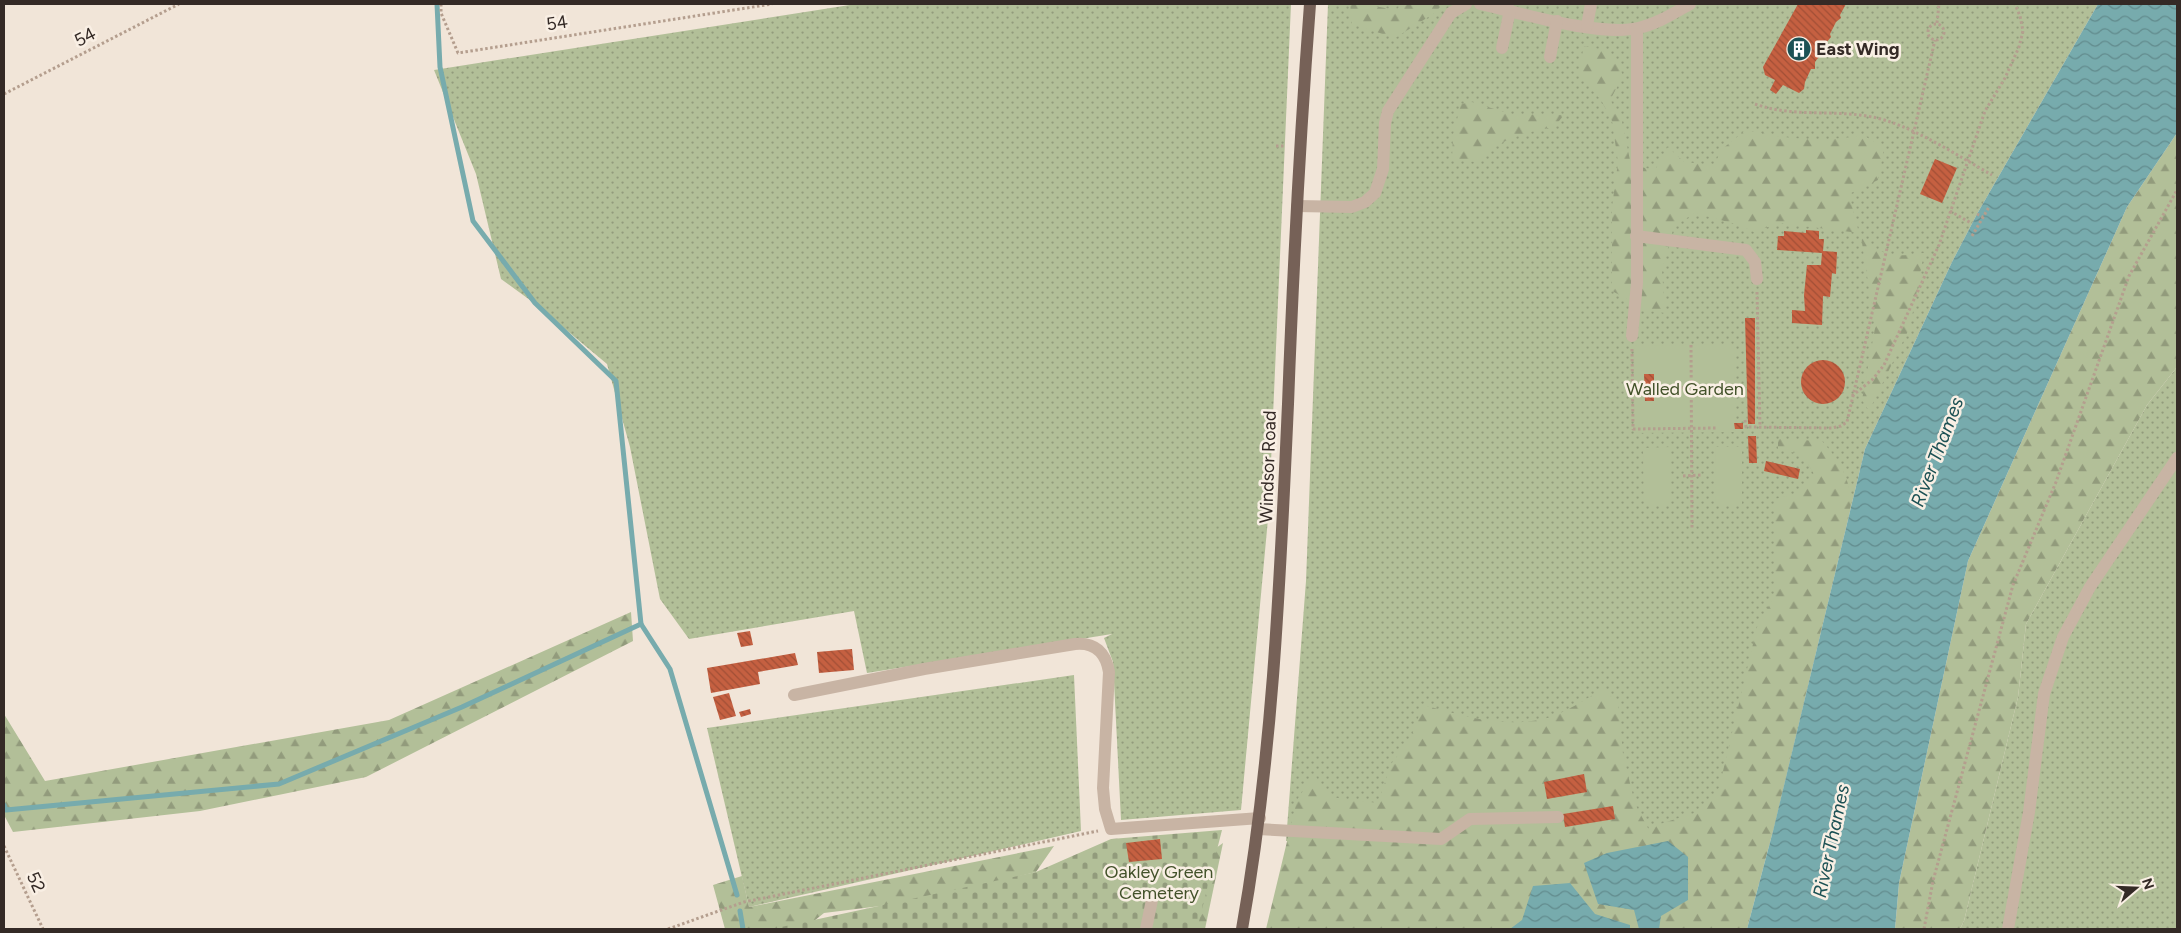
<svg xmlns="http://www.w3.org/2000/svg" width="2181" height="933" viewBox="0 0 2181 933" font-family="Figtree,sans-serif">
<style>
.grass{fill:url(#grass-dots)}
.forest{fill:url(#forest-firs)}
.cemetery{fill:url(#cemetery-stones)}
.garden{fill:#b2bf98}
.water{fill:url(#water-waves)}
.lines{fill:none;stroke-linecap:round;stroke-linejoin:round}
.stream{stroke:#77abad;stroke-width:5}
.building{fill:url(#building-back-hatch)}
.path{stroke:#b49e8e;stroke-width:3;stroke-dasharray:2.5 2.5;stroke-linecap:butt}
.minor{stroke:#c8b4a4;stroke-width:12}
.major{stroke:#766157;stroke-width:12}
.labels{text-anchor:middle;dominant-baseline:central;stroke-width:5;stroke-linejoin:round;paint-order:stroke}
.street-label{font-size:18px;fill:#342a26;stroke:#f9efe4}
.poi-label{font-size:18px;font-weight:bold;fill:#342a26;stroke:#f9efe4;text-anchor:start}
.park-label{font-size:18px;fill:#43522a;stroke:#f9efe4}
.water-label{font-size:19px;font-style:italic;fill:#1c5154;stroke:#f9efe4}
</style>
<defs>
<pattern id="grass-dots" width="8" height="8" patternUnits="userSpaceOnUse" patternTransform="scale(1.25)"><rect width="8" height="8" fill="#b2bf98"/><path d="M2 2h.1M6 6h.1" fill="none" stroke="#929b7c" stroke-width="1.8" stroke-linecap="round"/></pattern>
<pattern id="forest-firs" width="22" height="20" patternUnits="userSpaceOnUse" patternTransform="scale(1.25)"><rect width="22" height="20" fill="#b2bf98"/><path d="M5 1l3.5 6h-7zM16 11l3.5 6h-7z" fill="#929b7c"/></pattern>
<pattern id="cemetery-stones" width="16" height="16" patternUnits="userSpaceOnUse" patternTransform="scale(1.25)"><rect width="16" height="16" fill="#b2bf98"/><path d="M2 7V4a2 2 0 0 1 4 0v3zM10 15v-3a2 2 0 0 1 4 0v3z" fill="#929b7c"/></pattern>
<pattern id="water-waves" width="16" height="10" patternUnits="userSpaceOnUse" patternTransform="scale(1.25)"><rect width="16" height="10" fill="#77abad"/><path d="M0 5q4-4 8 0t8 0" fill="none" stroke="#628b8d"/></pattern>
<pattern id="building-back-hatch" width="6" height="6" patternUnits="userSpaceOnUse" patternTransform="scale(1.25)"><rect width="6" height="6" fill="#c56041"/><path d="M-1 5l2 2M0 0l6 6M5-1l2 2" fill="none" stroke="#a14f36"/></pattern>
</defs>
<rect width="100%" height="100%" fill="#f1e5d8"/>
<g class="grass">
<polygon points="856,4 1291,4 1269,508 1241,810 1121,820 1113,662 1104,638 1112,634 867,673 854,611 689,639 660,599 630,447 607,364 534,303 501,279 476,174 434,70"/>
<polygon points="1328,4 2098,4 1977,214 1952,262 1865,449 1773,831 1628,832 1286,841 1306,581"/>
<polygon points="2177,367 2177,929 1960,929 1964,921 2018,697 2026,624 2147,405"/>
<polygon points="1074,675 1081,831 749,907 707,728"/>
</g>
<g class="forest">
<polygon points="1350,4 1363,4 1396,10 1402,4 1443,4 1433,14 1395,38 1352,24"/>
<path d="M1584,46l15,3 16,8 8,19 -13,24 11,17 10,48 24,5 13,-23 16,15 30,3 8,-16 24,-19c38,9 79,13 117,5l21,13 -6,32 -29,14 10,39 -80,-10 -25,9 -15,-7 -44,-12 -21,13 -12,44 3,43 -15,-2 -38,-20v-84l6,-45 -6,-41 -11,-21 -23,-26z"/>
<path d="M1472,102l38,12 54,1 -10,12c-30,5 -56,13 -78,35l-24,-3 1,-24 8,-31z"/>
<polygon points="2177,133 2177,367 2147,405 2026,624 2018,697 1964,921 1960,929 1895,929 1899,883 1968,561 2127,207"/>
<path d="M1861,236c22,22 34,21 63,17l-14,74 -41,84 -7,-11 13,-72z"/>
<path d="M1778,439l44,2c19,22 24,31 30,59l-79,331 -26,98h-481l31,-129 17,-26 16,23 48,6 13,-39 19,-24 13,-35c40,11 79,23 121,14 18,-4 43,-21 59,-30l15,14 5,51 12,50 14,26 14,-7 38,-12 18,-23 38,-161 18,-32v-96l24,-6 15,-19 -12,-20 -24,-4z"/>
<polygon points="631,612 633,641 366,777 200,811 13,832 4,815 4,714 45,781 389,720"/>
<polygon points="1223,843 1205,929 1165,929 1191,866"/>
<polygon points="1054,846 1036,872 921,901 824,913 804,929 725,929 713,885 742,876 749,907"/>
</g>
<polygon class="cemetery" points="1222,830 1197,929 772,929 1036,872 1111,839"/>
<g class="garden">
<polygon points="1734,344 1736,432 1635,433 1634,346"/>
<polygon points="1670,447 1670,505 1644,505 1643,448"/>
<polygon points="1715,447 1742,447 1742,504 1716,504"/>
</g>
<g class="water">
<polygon points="2098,4 2177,4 2177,133 2127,207 1968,561 1899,883 1895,929 1747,929 1773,831 1865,449 1952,262 1977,214"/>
<polygon points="1668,841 1688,857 1688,900 1661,916 1659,929 1639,929 1634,910 1598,904 1584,863 1607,853"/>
<polygon points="1570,883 1595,914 1630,925 1630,929 1510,929 1522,920 1533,886"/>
</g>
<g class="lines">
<g class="stream">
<polyline points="437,4 440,67 473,221 535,303 616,381 641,624"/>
<polyline points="4,805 6,810 279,784 462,707 641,624 670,669 737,895"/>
<polyline points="740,911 743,929"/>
</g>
</g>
<g class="building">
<polygon points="1798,4 1846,4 1840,15 1841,18 1836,22 1830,34 1831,37 1826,43 1827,46 1815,62 1815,69 1811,69 1805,82 1804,89 1799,93 1783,85 1776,94 1770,90 1775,80 1765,75 1763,67"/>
<polygon points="1935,159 1957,168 1942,203 1920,194"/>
<polygon points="1806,230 1819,231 1819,239 1824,239 1823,251 1837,252 1836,274 1832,273 1830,297 1823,296 1822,325 1792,323 1792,310 1805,311 1804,295 1807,265 1821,265 1822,253 1777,250 1778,236 1784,236 1784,231 1806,233"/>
<polygon points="1745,318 1755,318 1755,424 1748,424"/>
<circle cx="1823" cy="382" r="22"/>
<polygon points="1644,374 1654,374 1654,384 1656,384 1657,388 1657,391 1654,391 1654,401 1645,401"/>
<polygon points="1734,423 1743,423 1743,429 1735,429"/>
<polygon points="1748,436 1756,436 1757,463 1749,463"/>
<polygon points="1766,461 1800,469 1798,479 1764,471"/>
<polygon points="750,631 753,645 741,647 737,633"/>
<polygon points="852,649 854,670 819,673 817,652"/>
<polygon points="795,653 798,665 758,672 760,684 711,693 707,668"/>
<polygon points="729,693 736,716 720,720 713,697"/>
<polygon points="750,709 751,714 741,717 739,712"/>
<polygon points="1584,774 1587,792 1547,799 1544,782"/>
<polygon points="1613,806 1615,819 1565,827 1563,814"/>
<polygon points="1160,839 1162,859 1129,862 1126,843"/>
</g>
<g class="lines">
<g class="path">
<polyline points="441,4 441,13 458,53 772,4"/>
<polyline points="1937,23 1939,4"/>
<circle cx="1936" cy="32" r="8"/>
<polyline points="4,94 179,4"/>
<path d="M1755,104c39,14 78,5 117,13 38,7 86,39 120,58"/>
<polyline points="1276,146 1284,146"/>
<polyline points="1950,211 1971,223"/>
<polyline points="1977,214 1983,217"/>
<polyline points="1972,236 1989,207"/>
<polyline points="1757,292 1760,427"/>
<polyline points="1691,345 1692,530"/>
<polyline points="1632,349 1633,429 1716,428"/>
<polyline points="1657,388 1735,387"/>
<polyline points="1852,396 1873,379 1884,365 1939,245 1985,111 2005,78 2019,47 2023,31 2020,16 2015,4"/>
<polyline points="1745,420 1746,427 1832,428 1841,426 1847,422 1935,40"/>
<polyline points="1683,476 1702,475"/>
<polyline points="4,846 43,929"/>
<polyline points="668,929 744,902 1098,831"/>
<polyline points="1924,929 1933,881 2013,585 2056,482 2129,276 2177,190"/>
</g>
<g class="minor">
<path d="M1480,4c40,9 120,33 158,24 19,-4 36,-15 52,-24"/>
<polyline points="1587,26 1591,4"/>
<polyline points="1502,48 1510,10"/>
<polyline points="1550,57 1557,21"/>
<polyline points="1297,206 1352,207 1365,202 1375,193 1383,169 1385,123 1388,111 1451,13 1466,4"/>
<polyline points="1636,236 1746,250 1755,262 1757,279"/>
<polyline points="1632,336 1637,283 1637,29"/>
<path d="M794,695l130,-26 151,-25c20,-2 31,9 34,28l-6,116 2,21 6,20 149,-11"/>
<polyline points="1258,829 1441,839 1470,819 1558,817"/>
<polyline points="1146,929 1152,900"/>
<polyline points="2008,929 2029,812 2044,694 2063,637 2090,587 2177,458"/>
</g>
<path class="major" d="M1242,929c31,-174 38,-348 46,-525 5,-133 12,-267 22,-400"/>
</g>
<defs>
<symbol id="building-disc" viewBox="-11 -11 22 22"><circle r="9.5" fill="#1c5154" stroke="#f9efe4"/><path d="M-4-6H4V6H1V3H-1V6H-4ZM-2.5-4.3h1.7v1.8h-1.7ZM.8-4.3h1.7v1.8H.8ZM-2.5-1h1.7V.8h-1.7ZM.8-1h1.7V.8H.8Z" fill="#fff"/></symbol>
</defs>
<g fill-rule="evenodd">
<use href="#building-disc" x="1785" y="35" width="28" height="28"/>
</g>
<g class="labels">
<g class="street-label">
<text transform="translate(557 23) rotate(-9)">54</text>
<text transform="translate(85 37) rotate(-27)">54</text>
<text transform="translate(1268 467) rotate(-88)">Windsor Road</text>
<text transform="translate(36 882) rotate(65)">52</text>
</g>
<g class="poi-label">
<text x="1816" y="49">East Wing</text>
</g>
<g class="park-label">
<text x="1685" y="389">Walled Garden</text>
<text x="1159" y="872">Oakley Green<tspan x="1159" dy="21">Cemetery</tspan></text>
</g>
<g class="water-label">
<text transform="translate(1937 452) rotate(-69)">River Thames</text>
<text transform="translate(1831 841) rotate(-78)">River Thames</text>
</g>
</g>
<rect width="2181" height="933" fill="none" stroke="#342a26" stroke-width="10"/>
<g transform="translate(2136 888) rotate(71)" stroke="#f9efe4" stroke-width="4" paint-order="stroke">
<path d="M0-4L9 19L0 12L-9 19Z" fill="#342a26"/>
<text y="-8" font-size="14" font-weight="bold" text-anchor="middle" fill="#342a26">N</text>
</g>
</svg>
